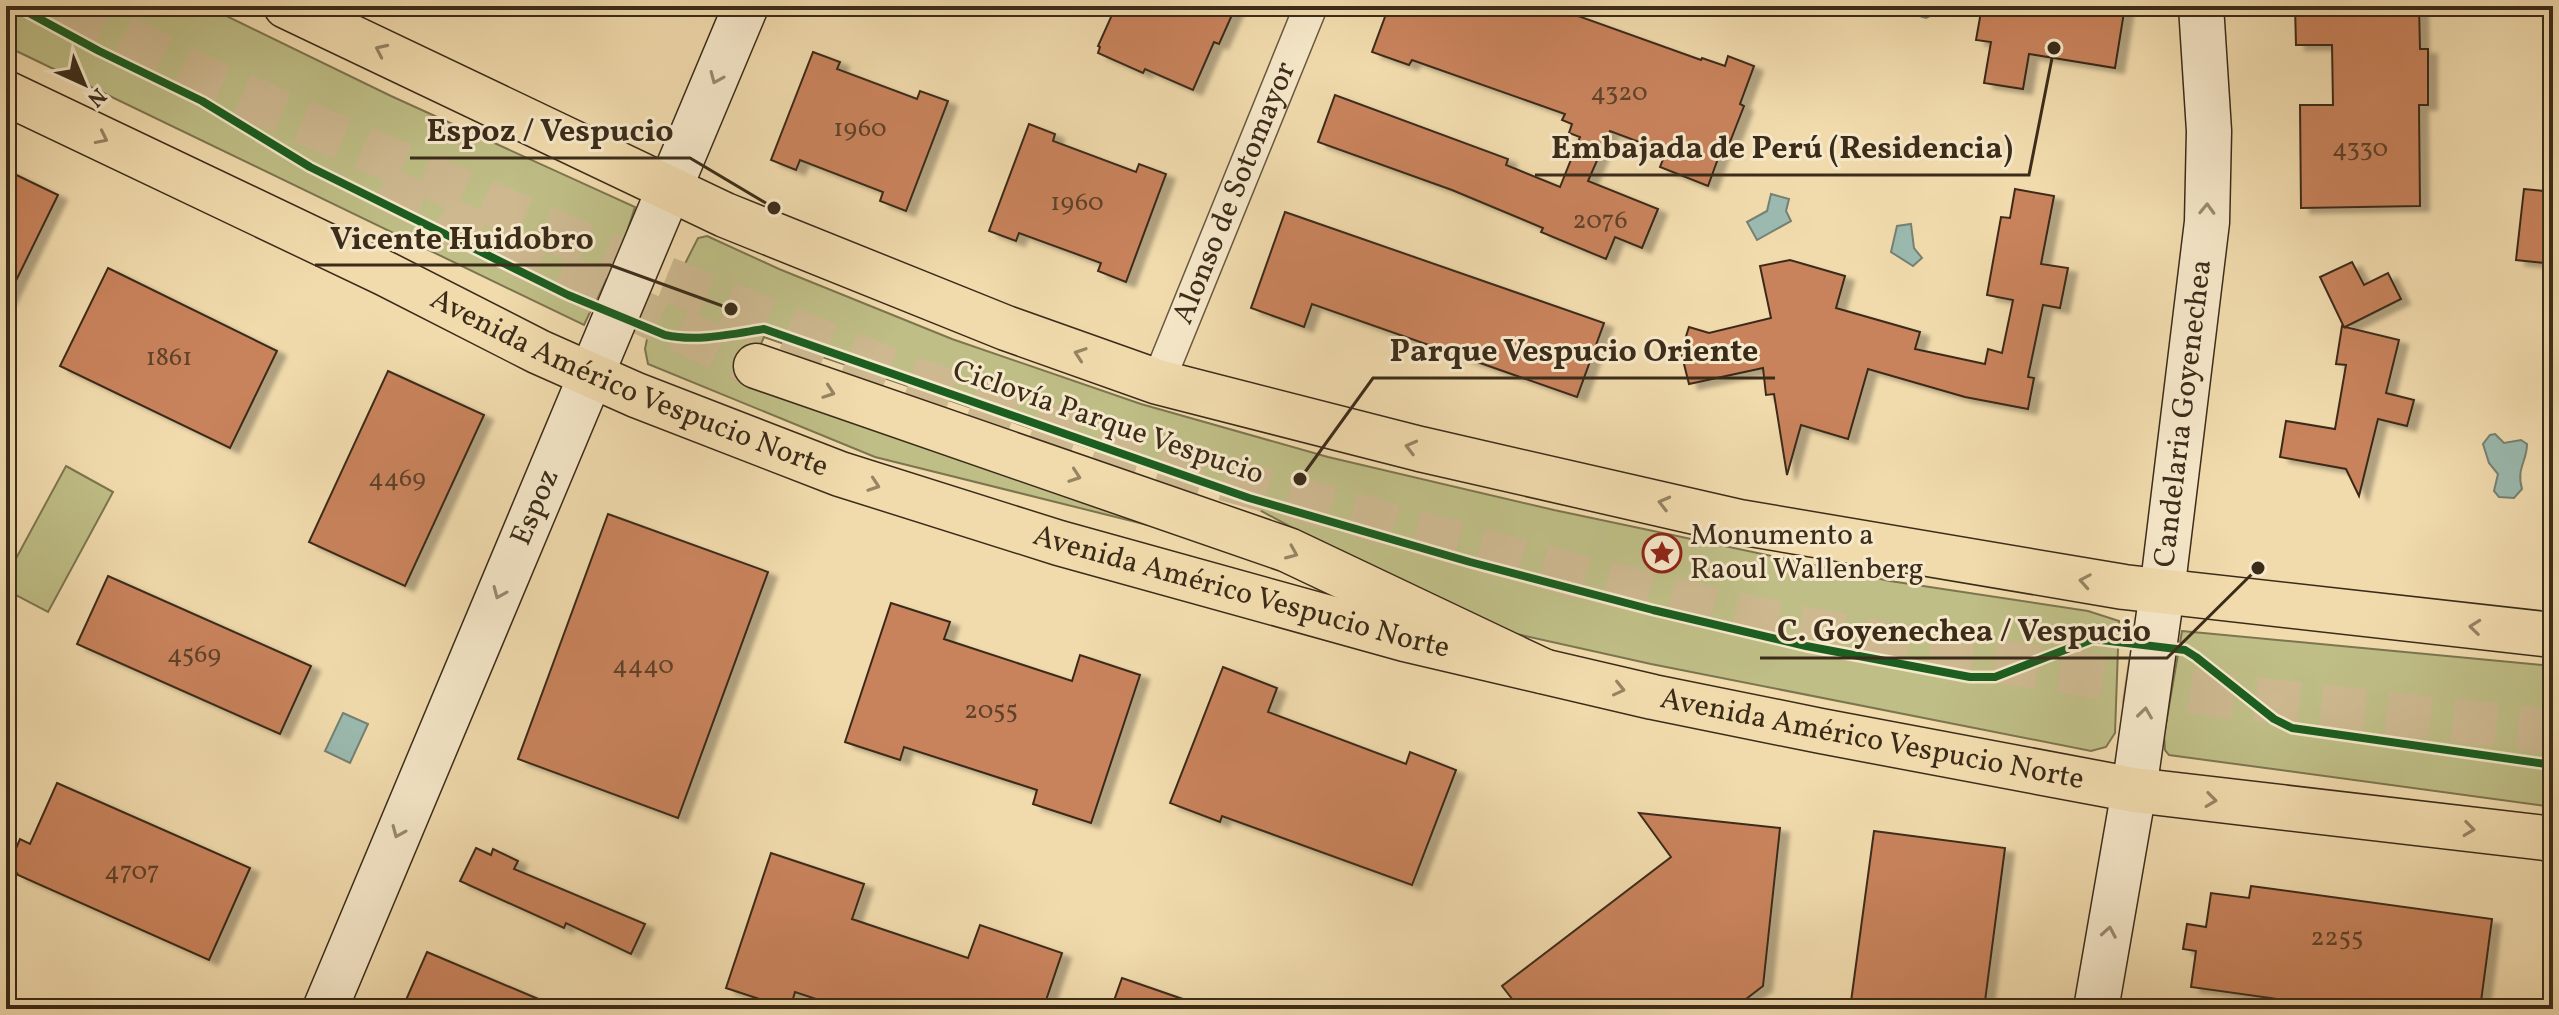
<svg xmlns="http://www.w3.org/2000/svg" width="2559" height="1015" viewBox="0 0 2559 1015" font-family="Vollkorn,serif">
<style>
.green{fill:#bfbe86;stroke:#7d7550;stroke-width:2}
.water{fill:#9bbab0;stroke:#758174;stroke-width:2}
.building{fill:#c9835c;stroke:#3b2c1a;stroke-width:2;filter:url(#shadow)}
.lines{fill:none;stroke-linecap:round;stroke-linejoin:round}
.highway-tunnel{stroke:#cdb890;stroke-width:44;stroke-dasharray:44 22;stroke-linecap:butt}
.street-casing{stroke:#68583f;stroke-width:35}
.secondary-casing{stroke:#3b2c1a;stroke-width:47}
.primary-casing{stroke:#3b2c1a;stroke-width:47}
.highway-casing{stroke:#3b2c1a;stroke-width:47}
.street{stroke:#f6e8ca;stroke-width:32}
.secondary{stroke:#f6e8ca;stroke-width:44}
.primary{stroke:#f1dbad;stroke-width:44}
.highway{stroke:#f1dbad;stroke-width:44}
.cycleway-casing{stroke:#f6e8ca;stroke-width:13}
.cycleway{stroke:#1b5e20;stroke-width:8}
.oneway{stroke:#968464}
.oneway2{stroke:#988a72}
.labels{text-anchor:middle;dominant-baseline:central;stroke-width:6;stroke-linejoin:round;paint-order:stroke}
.number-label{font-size:26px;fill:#5e422a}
.street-label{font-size:30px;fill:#3b2c1a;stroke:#f6e8ca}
.poi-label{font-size:30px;fill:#3b2c1a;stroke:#f6e8ca;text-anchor:start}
.leader{fill:none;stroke:#3b2c1a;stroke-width:3}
.callout-dot{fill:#3b2c1a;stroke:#f6e8ca;stroke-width:3}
.callout-label{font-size:32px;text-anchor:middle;font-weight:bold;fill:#3b2c1a;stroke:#f6e8ca;stroke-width:6;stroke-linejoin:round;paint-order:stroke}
</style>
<defs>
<filter id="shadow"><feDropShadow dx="9" dy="5" stdDeviation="2" flood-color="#0004"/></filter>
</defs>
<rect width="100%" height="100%" fill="#f1dbad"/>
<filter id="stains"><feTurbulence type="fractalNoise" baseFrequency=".0025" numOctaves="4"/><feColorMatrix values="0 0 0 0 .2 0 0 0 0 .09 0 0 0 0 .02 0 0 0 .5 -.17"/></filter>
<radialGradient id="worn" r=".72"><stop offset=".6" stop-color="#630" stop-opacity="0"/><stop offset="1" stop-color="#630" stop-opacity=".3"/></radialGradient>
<g class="green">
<polygon points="6,6 206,6 391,96 635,207 625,238 584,325 6,46"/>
<polygon points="707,236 779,269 952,339 1141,404 1328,457 1554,510 1890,581 2088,611 2119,621 2115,733 2106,747 2091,751 1651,664 1503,631 1385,578 1241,500 764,337 749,371 1216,542 875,457 648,364 645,349 647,339 698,238"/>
<polygon points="66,466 113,492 48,612 6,590 6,577"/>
<polygon points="2182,631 2553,666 2553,807 2169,755 2165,750 2164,735"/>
</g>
<g class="water">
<polygon points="1886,6 1936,6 1934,14 1926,18"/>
<polygon points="1771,194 1789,199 1786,211 1791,221 1757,240 1747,222 1767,211"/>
<polygon points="1911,224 1914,248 1922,258 1913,266 1891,252 1897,226"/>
<path d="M2495,434l9,9 17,-3 6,4c0,18 -11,24 -5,45l-8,9 -15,-1 -5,-6 4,-17 -9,-11 -6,-19 7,-9z"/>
<polygon points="343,713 368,724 350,763 325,751"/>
</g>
<g class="building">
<polygon points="1116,6 1236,6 1219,44 1214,42 1193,90 1145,69 1143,73 1098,53 1100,47 1098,46"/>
<polygon points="1389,6 1566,6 1564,11 1701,60 1702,58 1725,66 1728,56 1754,66 1740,104 1744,106 1728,147 1723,145 1708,186 1660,167 1666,152 1610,131 1588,181 1658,209 1642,248 1615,237 1606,259 1541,232 1543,228 1452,190 1318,142 1335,95 1508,159 1506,165 1560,187 1580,137 1569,133 1572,124 1562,120 1565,114 1412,60 1409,65 1372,52"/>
<polygon points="1982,6 2125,6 2115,68 2029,54 2023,89 1984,83 1991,42 1976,40"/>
<polygon points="2295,6 2419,6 2420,49 2428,49 2428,105 2419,105 2420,206 2301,208 2300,105 2333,105 2332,45 2296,45"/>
<polygon points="813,52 840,62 837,69 917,99 920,91 948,101 906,211 880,201 883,192 800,160 796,170 771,160"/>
<polygon points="1029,124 1055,134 1053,141 1136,172 1139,164 1166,174 1126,282 1098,271 1101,263 1019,233 1016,241 989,231"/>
<polygon points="6,170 58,195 6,301"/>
<polygon points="2015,189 2054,196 2041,264 2068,268 2060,308 2043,305 2028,377 2034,378 2028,409 1965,397 1868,369 1848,439 1801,425 1787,475 1774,394 1766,395 1763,368 1689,384 1681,352 1689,327 1709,333 1771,318 1760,266 1790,260 1845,276 1836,308 1920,332 1915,349 1985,364 1988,349 2002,353 2013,300 1987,295 2001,217 2010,218"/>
<polygon points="2524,189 2553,192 2553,264 2516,260"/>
<polygon points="1285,212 1604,323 1577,397 1312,304 1304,327 1251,308"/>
<polygon points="2352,262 2364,285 2388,273 2401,299 2345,327 2399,340 2386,393 2414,400 2407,426 2378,419 2359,496 2346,469 2280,457 2286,421 2335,429 2346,365 2336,364 2342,326 2344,327 2320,277"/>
<polygon points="108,268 277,351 230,448 60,366"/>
<polygon points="388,371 484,415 405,586 309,542"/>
<polygon points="608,514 768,572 678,818 518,759"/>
<polygon points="108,576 311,666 280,734 77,644"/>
<polygon points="891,603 950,622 944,639 1072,681 1080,655 1140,675 1091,823 1033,804 1037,790 904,747 900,760 845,742"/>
<polygon points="1223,667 1277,688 1268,712 1406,764 1410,752 1456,770 1412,885 1222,816 1220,822 1170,803"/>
<polygon points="57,783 250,868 209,960 18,875 10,862 20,839 30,844"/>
<polygon points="1639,813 1780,828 1763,986 1733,1009 1520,1009 1502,986 1671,857"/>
<polygon points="1874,831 2005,848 1984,1009 1850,1009"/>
<polygon points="476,848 491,855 493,849 518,861 514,869 645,924 631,954 566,923 564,928 460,881"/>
<polygon points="771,853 864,884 852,919 968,958 980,925 1062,953 1043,1009 846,1009 795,992 790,1009 726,988"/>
<polygon points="2251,886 2492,919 2480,1009 2350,1009 2191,987 2196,951 2183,949 2187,924 2206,927 2211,893 2249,898"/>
<polygon points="427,952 562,1009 402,1009"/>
<polygon points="1122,978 1200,1005 1199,1009 1111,1009"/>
</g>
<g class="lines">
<g class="highway-tunnel">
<polyline points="65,6 204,78 589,247 905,376 1128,452 1580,577 1752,618 1891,645 2225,696 2553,731"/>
<polyline points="382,186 548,269 756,366"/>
</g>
<defs>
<g id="street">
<path id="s1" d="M1158,382l153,-376"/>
</g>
<g id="secondary">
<path id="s2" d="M325,1009l421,-1003"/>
<path id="s3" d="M2096,1009l38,-219 28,-198 45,-370 2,-91 -8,-125"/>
</g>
<g id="primary">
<polyline points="286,6 725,215 1006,328 1158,382 1420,449 1739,522 2124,587 2553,635"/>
<path id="s4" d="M6,93l380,181 153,78 97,43 204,79 219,69 346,96 248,58 168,34 313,59 419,49"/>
</g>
<polyline id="highway" points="756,366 1288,550 1543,671"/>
</defs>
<use href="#street" class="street-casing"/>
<use href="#secondary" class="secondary-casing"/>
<use href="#primary" class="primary-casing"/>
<use href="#highway" class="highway-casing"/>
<use href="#street" class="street"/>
<use href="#secondary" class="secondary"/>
<use href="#primary" class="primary"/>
<use href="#highway" class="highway"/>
<defs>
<path id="cycleway" d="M16,6l83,45 103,50 108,66 258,128 97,40c32,7 67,-1 99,-6l485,169 221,64 183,48 153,36 164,31h25l98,-38 92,11 11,7 78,62 18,9 261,37"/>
</defs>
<use href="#cycleway" class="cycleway-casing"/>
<use href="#cycleway" class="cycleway"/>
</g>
<defs><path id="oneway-chevron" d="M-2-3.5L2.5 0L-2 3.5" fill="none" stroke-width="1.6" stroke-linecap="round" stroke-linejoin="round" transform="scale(2)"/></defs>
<g class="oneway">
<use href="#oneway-chevron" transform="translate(381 50) rotate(-155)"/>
<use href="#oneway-chevron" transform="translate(102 138) rotate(26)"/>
<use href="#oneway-chevron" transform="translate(1080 354) rotate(-161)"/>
<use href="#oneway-chevron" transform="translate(829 392) rotate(19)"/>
<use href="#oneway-chevron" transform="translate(1411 447) rotate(-166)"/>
<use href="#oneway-chevron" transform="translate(1075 476) rotate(19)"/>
<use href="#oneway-chevron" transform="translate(874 485) rotate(19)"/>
<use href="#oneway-chevron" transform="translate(1664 503) rotate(-166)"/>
<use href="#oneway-chevron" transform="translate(1292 553) rotate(23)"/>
<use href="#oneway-chevron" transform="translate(2085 581) rotate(-170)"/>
<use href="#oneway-chevron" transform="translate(2475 627) rotate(-174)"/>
<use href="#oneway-chevron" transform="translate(1619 689) rotate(13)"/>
<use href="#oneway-chevron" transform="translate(2211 800) rotate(7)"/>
<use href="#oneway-chevron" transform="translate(2469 829) rotate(7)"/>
</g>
<g class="oneway2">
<use href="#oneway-chevron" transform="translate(716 78) rotate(113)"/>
<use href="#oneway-chevron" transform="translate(2207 209) rotate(-88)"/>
<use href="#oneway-chevron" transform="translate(499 593) rotate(113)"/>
<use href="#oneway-chevron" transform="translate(2145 713) rotate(-82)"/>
<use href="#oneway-chevron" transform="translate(398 832) rotate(113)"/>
<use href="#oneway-chevron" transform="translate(2109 932) rotate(-80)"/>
</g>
<defs>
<symbol id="sight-ring" viewBox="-11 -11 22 22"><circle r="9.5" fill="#f6e8ca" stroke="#8f2418" stroke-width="1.5"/><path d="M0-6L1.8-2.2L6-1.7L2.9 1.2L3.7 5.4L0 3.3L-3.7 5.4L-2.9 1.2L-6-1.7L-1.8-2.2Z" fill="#8f2418"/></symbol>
</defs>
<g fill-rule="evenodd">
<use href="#sight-ring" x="1640" y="531" width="44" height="44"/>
</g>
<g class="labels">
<g class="number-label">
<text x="1619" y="93">4320</text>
<text x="860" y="129">1960</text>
<text x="2360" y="149">4330</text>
<text x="1077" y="203">1960</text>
<text x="1600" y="221">2076</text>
<text x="169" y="358">1861</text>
<text x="397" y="479">4469</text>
<text x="194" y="655">4569</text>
<text x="643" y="666">4440</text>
<text x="991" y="711">2055</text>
<text x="132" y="872">4707</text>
<text x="2337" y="938">2255</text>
</g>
<g class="street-label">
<text stroke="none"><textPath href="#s1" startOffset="204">Alonso de Sotomayor</textPath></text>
<text stroke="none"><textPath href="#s4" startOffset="688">Avenida Américo Vespucio Norte</textPath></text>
<text stroke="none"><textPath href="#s3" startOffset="602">Candelaria Goyenechea</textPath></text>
<text transform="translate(1108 423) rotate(19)">Ciclovía Parque Vespucio</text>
<text stroke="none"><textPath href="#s2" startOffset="544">Espoz</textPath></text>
<text stroke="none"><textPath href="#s4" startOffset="1336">Avenida Américo Vespucio Norte</textPath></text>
<text stroke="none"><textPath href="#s4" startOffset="1984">Avenida Américo Vespucio Norte</textPath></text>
</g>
<g class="poi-label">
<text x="1690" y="536">Monumento a<tspan x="1690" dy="34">Raoul Wallenberg</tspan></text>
</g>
</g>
<path class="leader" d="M774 208L690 158H410M2054 48L2029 175H1535M731 309L610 265H315M1300 479L1373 378H1775M2258 568L2167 658H1760"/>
<g class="callout-dot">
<circle cx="774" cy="208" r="8"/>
<circle cx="2054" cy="48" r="8"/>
<circle cx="731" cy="309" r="8"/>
<circle cx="1300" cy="479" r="8"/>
<circle cx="2258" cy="568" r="8"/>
</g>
<g class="callout-label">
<text x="550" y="141">Espoz / Vespucio</text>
<text x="1782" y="158">Embajada de Perú (Residencia)</text>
<text x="462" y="249">Vicente Huidobro</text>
<text x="1574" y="361">Parque Vespucio Oriente</text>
<text x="1964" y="641">C. Goyenechea / Vespucio</text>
</g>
<rect width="2559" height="1015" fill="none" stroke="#f1dbad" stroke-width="32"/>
<rect x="8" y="8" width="2543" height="999" fill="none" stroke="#3b2c1a" stroke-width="4"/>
<rect x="16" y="16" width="2527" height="983" fill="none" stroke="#3b2c1a" stroke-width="2"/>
<g transform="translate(84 84) rotate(136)" stroke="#f6e8ca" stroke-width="6" paint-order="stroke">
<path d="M0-6L14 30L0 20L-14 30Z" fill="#3b2c1a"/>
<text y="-12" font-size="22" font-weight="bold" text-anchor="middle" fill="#3b2c1a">N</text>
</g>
<rect width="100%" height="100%" filter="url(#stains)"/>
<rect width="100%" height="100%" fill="url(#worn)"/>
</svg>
